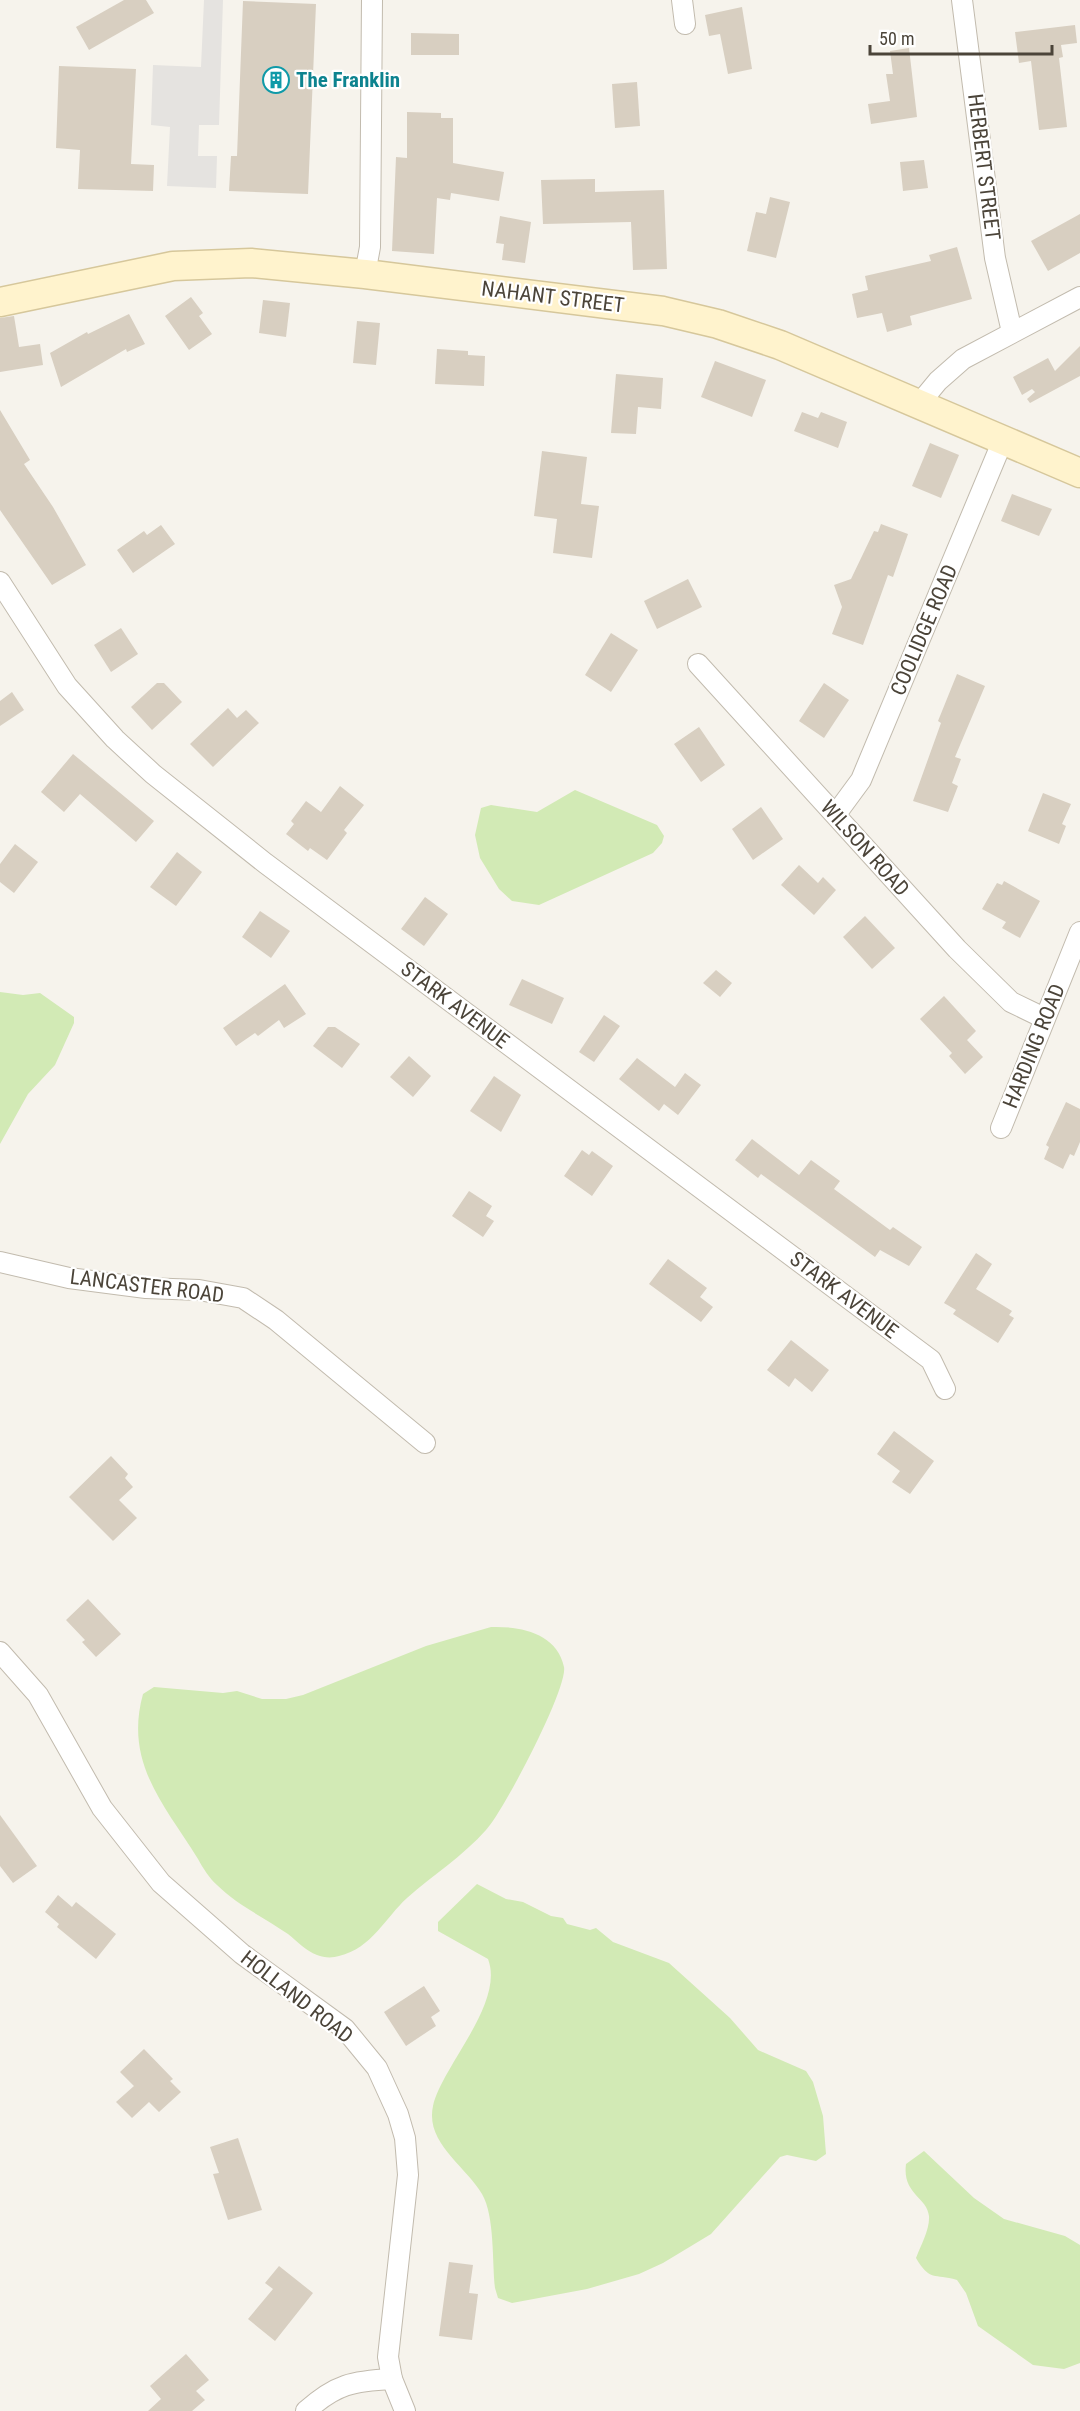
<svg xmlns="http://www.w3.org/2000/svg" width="1080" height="2411" viewBox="0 0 1080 2411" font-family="'Roboto Condensed',sans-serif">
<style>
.green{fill:#d2eab5}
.parking{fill:#e5e3e0}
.building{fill:#d8cfc1}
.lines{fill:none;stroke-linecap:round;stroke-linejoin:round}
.street-casing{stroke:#c2bbae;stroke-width:22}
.secondary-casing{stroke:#d6c79b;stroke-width:31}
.street{stroke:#fff;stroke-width:20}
.secondary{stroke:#fff3cd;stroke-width:28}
.labels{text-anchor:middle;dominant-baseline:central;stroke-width:4.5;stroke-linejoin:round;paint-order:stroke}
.culture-label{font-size:21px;font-weight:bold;fill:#0d838f;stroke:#fff;text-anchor:start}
.street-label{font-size:21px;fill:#4b4439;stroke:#fff}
</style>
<rect width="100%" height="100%" fill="#f6f3ec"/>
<g class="green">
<polygon points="575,790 657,825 664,836 662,843 653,853 539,905 512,901 499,889 480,858 475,835 481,808 491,805 537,812"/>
<polygon points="0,992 23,995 40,993 74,1017 74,1023 55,1065 28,1094 0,1144"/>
<path d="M491,1627c29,-1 66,6 73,40 4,21 -61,145 -78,163 -23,26 -53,45 -79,68 -22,20 -35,50 -68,58 -6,2 -15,2 -22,-1 -11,-4 -20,-14 -29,-21 -23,-16 -51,-29 -71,-49 -8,-7 -14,-17 -19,-26 -34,-55 -74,-96 -55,-165l11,-7 69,6 14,-2 25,8h24l17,-4 123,-49z"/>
<path d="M477,1884l29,15 17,3 28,14 12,2 4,6 23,6 6,-2 17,14 56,21 61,55 28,32 48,21 7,11 10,34 3,38 -10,7 -29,-6 -7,2 -69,77 -48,29 -24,11 -52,15 -75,14 -14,-5 -3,-10c-3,-25 0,-72 -13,-94 -16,-28 -57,-51 -49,-88 9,-40 72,-103 55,-147l-50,-28v-9z"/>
<path d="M924,2151l50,47 30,21 61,17 15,9v118l-16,6 -31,-4 -55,-39 -12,-33 -9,-13c-23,-7 -27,2 -41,-22 5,-13 14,-29 13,-42 -2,-19 -27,-22 -23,-52z"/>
</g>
<polygon class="parking" points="204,0 223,0 219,125 199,125 198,156 217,156 216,188 167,186 170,127 151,125 153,65 201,67"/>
<g class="building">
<polygon points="124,0 146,0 154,13 89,50 76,27"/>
<polygon points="243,1 316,4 308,194 229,191 231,156 237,156"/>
<polygon points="742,7 752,69 728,74 720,34 709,36 705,15"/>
<polygon points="1075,25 1077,43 1061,45 1063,57 1059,58 1067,127 1039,130 1031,61 1019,63 1015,32"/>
<polygon points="411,33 459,34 459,55 411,55"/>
<polygon points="909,48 917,117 871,124 868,104 890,101 886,74 893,74 890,51"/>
<polygon points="59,66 136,69 131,164 154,165 153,191 78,189 80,150 56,148"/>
<polygon points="637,82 640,126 615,128 612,84"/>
<polygon points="407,112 441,113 441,118 453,118 453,163 504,172 499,201 451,193 450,200 437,198 434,254 392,251 396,157 407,158"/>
<polygon points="924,160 928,188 903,191 900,162"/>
<polygon points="595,179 595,192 664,190 667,269 633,270 631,222 543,224 541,180"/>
<polygon points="770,197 790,202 776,258 747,251 756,212 766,214"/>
<polygon points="1080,214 1080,253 1048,271 1031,241"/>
<polygon points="500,216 531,222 525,263 502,260 504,244 496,243"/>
<polygon points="957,247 972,299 910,316 912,325 887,332 882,313 857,318 852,294 868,290 865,276 931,261 929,255"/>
<polygon points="191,297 203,313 199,316 212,334 189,350 165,316"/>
<polygon points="263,300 290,303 286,337 259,333"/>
<polygon points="129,314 145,344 127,352 126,349 61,387 50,353 87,332 88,334"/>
<polygon points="14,316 19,347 40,344 43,365 0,372 0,318"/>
<polygon points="357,321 380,323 376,365 353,363"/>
<polygon points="1080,346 1080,376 1030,403 1027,399 1035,392 1032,389 1022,395 1013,377 1048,358 1055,371"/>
<polygon points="437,349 468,351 468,355 485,356 484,386 435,384"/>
<polygon points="715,361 766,380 752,417 701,397"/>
<polygon points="616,374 663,378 661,409 638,407 636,434 611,433"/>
<polygon points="0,410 30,460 24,464 53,507 86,565 52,585 0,510"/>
<polygon points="802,412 818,418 821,412 847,422 838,448 794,431"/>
<polygon points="930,443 959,455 941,498 912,486"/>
<polygon points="542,451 587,457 581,504 599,506 592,558 553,553 557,519 534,516"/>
<polygon points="1012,494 1052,509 1039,536 1001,521"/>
<polygon points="881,524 908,534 893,577 888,575 863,645 832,634 842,607 834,585 851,579 874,531 878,532"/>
<polygon points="161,525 175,544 133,573 117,550 144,531 147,535"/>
<polygon points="688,579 702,607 657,629 644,601"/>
<polygon points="121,628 138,654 111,672 94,645"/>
<polygon points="611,633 638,650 611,692 585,675"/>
<polygon points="957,674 985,686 955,757 961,759 952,783 958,786 948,812 913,801 941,723 938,721"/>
<polygon points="157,683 164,683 182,702 152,730 131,707"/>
<polygon points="824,683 849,700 824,738 799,721"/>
<polygon points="12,692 24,710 0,726 0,701"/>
<polygon points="228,708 237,718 246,710 259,723 213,767 190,744"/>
<polygon points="699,727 725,765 701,782 674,744"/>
<polygon points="73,754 154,821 136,842 80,794 64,812 41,792"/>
<polygon points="340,786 364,805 344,830 347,833 327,860 310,848 308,851 286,834 294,824 291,821 306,801 321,812"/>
<polygon points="1043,793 1071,804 1062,824 1066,826 1059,844 1028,831"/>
<polygon points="761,807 783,839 753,860 732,829"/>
<polygon points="15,844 38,862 14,893 0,882 0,864"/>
<polygon points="177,852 202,872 176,906 150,887"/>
<polygon points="799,865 818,883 823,877 836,890 814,915 781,885"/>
<polygon points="1004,881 1040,901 1020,938 1002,928 1006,922 982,909 997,883 1002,885"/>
<polygon points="425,897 448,914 424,946 401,929"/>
<polygon points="260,911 290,931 271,958 242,937"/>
<polygon points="865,916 895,948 872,969 843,937"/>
<polygon points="716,970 732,983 720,997 703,983"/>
<polygon points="522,979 564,998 552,1024 509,1005"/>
<polygon points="285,984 306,1014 284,1028 279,1020 258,1036 255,1033 236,1046 223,1028"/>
<polygon points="944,996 976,1031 967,1040 983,1057 965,1074 949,1056 952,1053 920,1019"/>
<polygon points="604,1015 620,1026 594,1062 579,1052"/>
<polygon points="328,1027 335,1027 360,1044 342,1068 313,1046"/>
<polygon points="409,1056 431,1076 413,1097 390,1077"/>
<polygon points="637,1058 675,1087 685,1073 701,1085 678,1115 664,1104 659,1111 619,1079"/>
<polygon points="494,1076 521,1095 501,1132 470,1111"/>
<polygon points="1066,1102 1080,1109 1080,1142 1074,1156 1070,1154 1063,1169 1044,1159 1049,1147 1046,1145"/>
<polygon points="752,1139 799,1175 811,1160 840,1181 834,1189 890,1230 893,1227 922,1247 909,1266 880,1250 875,1257 761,1174 758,1178 735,1160"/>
<polygon points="582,1150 589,1155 592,1151 613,1166 592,1196 564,1176"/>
<polygon points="469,1191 492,1206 486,1216 494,1221 483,1237 452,1216"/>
<polygon points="976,1253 992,1264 976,1289 1012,1311 1009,1315 1014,1318 998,1343 953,1314 956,1310 944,1303"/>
<polygon points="668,1259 707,1288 700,1297 713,1307 701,1322 649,1284"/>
<polygon points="791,1340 829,1370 812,1392 795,1378 789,1387 767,1370"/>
<polygon points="894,1431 934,1461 910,1494 892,1482 900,1471 877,1454"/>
<polygon points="111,1456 128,1474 125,1478 133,1487 119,1500 137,1518 113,1541 69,1497"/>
<polygon points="88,1599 121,1634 96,1657 82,1642 85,1640 66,1620"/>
<polygon points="0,1815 37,1866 13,1883 0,1866"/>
<polygon points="58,1895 72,1907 76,1902 116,1934 96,1959 57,1927 59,1924 45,1912"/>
<polygon points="424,1986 440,2011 431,2017 436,2026 406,2046 384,2012"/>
<polygon points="144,2049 173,2079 170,2081 181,2092 159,2112 149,2102 132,2118 116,2102 134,2086 120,2072"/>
<polygon points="238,2138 262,2210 228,2220 213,2174 219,2173 210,2147"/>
<polygon points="449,2262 473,2265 469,2293 478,2294 472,2340 439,2336"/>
<polygon points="279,2266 313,2293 275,2341 248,2319 273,2289 265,2283"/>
<polygon points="186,2354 209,2380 196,2391 205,2400 192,2411 148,2411 161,2399 150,2386"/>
</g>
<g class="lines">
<defs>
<g id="street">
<polyline points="682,0 685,24"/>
<polyline points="962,0 995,258 1012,332"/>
<polyline points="365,274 370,247 372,0"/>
<polyline points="919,404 938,381 963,359 1080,297"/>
<polyline points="0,582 67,686 115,739 153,774 265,863 931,1360 945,1389"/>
<polyline points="698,664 957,949 1011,1002 1044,1018"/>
<polyline points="836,814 861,780 1003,440"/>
<polyline points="1001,1128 1080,932"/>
<polyline points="0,1262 69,1278 146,1288 199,1290 243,1298 276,1320 425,1443"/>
<polyline points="0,1652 38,1695 102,1808 161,1883 242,1954 345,2029 377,2068 398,2114 405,2138 408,2175 388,2357 392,2379 405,2411"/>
<path d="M306,2411c30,-27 47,-30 86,-32"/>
</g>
<polyline id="secondary" points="0,302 173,266 251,263 365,274 663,311 718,324 780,345 1080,473"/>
</defs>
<use href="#street" class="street-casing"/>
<use href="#secondary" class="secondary-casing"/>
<use href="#street" class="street"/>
<use href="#secondary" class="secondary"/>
</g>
<defs>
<symbol id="building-ring" viewBox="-11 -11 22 22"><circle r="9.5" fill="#fff" stroke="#0f9aa8" stroke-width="1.5"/><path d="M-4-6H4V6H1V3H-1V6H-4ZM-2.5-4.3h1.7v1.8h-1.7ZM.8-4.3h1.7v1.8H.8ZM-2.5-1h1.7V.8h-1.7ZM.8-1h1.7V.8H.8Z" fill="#0f9aa8"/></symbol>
</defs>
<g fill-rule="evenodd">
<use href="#building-ring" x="261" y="65" width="30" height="30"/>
</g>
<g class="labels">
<g class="culture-label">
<text x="296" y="80">The Franklin</text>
</g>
<g class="street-label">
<text transform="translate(984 167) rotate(83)">HERBERT STREET</text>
<text transform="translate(553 297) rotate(7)">NAHANT STREET</text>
<text transform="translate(924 630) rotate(-67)">COOLIDGE ROAD</text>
<text transform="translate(865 848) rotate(48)">WILSON ROAD</text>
<text transform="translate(455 1005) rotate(37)">STARK AVENUE</text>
<text transform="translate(1034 1046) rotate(-68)">HARDING ROAD</text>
<text transform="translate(147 1286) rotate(7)">LANCASTER ROAD</text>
<text transform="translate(844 1295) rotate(37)">STARK AVENUE</text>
<text transform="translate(297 1997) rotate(38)">HOLLAND ROAD</text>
</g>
</g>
<path d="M870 45v9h182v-9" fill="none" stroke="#4b4439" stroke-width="3"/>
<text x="879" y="45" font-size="18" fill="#4b4439" stroke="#ffffff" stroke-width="4.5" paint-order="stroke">50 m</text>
</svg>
